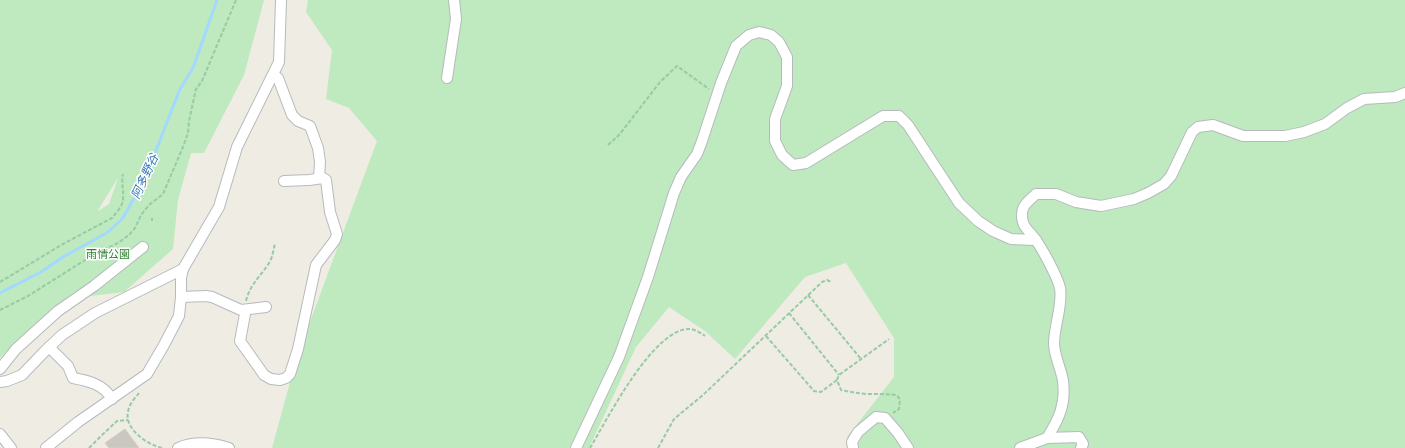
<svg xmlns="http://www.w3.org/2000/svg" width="1405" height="448" viewBox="0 0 1405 448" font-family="'Exo 2','Noto Sans JP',sans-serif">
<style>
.green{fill:#bfe9be;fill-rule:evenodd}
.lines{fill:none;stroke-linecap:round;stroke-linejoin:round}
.stream{stroke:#a4d9ff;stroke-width:3}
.building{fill:#cac7c0;stroke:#d4cec1}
.minor-casing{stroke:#b6babf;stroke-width:12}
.path{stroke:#96cba5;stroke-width:2;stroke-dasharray:4 2;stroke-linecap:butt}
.minor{stroke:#fff;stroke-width:10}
.labels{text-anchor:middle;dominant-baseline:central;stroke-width:3;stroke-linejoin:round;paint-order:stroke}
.park-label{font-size:11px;fill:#2e8230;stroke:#fff}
.water-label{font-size:12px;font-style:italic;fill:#3979b9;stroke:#fff}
</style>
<rect width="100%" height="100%" fill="#efece3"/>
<g class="green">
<path d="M0,0h264l-20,75 -40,78h-13l-13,47 -5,49 -49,43 -59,7 -47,41 -18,18zM118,178l-9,26 -11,7v-1z"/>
<polygon points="308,0 1405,0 1405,448 847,448 847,437 894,377 894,338 846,263 805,277 735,359 705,331 669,307 636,347 589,448 272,448 297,357 377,141 349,108 326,99 332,50 306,12"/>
</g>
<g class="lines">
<polyline class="stream" points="0,293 41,272 63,257 108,232 123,218 146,176 180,89 193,68 217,0"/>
</g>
<polygon class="building" points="125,429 139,448 109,448 105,443"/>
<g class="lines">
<defs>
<g id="minor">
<polyline points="274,75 278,78 292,115 298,121 310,126 318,148 320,162 319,178"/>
<polyline points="447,78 456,19 454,0"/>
<polyline points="181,297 206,296 212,297 241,310 266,307"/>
<polyline points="244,310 245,314 240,341 264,375 271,379 280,380 286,378 290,374 298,349 316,265 335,240 337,234 330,212 326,180 323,178 309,180 284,181"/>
<path d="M49,347l19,19 5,12c16,3 30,6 39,21"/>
<polyline points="0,369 16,349 58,311 94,286 143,247"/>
<polyline points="0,382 7,381 22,375 45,351 62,335 95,313 183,269"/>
<polyline points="0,434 11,448"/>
<path d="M1047,438c12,-19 19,-34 16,-57 -2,-13 -9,-25 -9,-38 0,-16 9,-39 6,-55 -2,-10 -18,-40 -25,-49 -3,-5 -11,-11 -12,-17 -4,-14 3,-19 13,-28h20l20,8 25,4 33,-7 14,-6 16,-9 7,-8 21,-44 6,-5 15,-2 30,11h42l19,-4 21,-8 22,-16 17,-9 31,-2 10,-4"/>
<polyline points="46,448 78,422 147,374 164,345 179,316 181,297 181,278 183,269 219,207 237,147 279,62 281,0"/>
<path d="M178,448c16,-7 35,-5 51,0"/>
<polyline points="576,448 619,357 648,277 674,193 681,177 697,154 702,141 721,83 736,46 749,35 759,32 771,35 779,42 787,57 787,86 775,119 775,141 782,155 793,165 806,163 883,116 899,116 908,125 959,203 978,221 993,231 1011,239 1036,240"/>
<polyline points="853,448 852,442 858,432 876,417 885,418 898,433 908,448"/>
<polyline points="1020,448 1047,438 1079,437 1083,444 1081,448"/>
</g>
</defs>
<use href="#minor" class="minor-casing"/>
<g class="path">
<polyline points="608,145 619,135 660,82 677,66 709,89"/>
<polyline points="152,218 152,221"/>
<path d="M0,282l63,-38 49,-26c4,-5 11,-12 11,-19 1,-9 -2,-16 0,-25"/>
<polyline points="808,295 861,359"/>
<path d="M246,301c4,-17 15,-25 23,-38 4,-6 4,-13 6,-19"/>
<polyline points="0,310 28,296 93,255 118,243 129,235 135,228 141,215 149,205 163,194 183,147 188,133 189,121 196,89 202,81 236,0"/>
<polyline points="789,313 839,375"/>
<path d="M766,336l48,55 7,1 16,-12 4,10c10,2 19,4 29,4 9,0 17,0 27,1l3,5 -1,9 -6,4"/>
<polyline points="837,380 839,375 889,339"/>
<path d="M139,393c-4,5 -10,11 -11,19 -4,17 20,33 34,36"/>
<polyline points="89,448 101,436 117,421 128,420"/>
<path d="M590,448c17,-28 64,-122 101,-119 5,1 10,4 14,7"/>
<polyline points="658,448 674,419 703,395 822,282 827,280 831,282"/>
</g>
<use href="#minor" class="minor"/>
</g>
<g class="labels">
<g class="park-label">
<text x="108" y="253">雨情公園</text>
</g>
<g class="water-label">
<text transform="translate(144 176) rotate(-65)">阿多野谷</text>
</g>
</g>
</svg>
